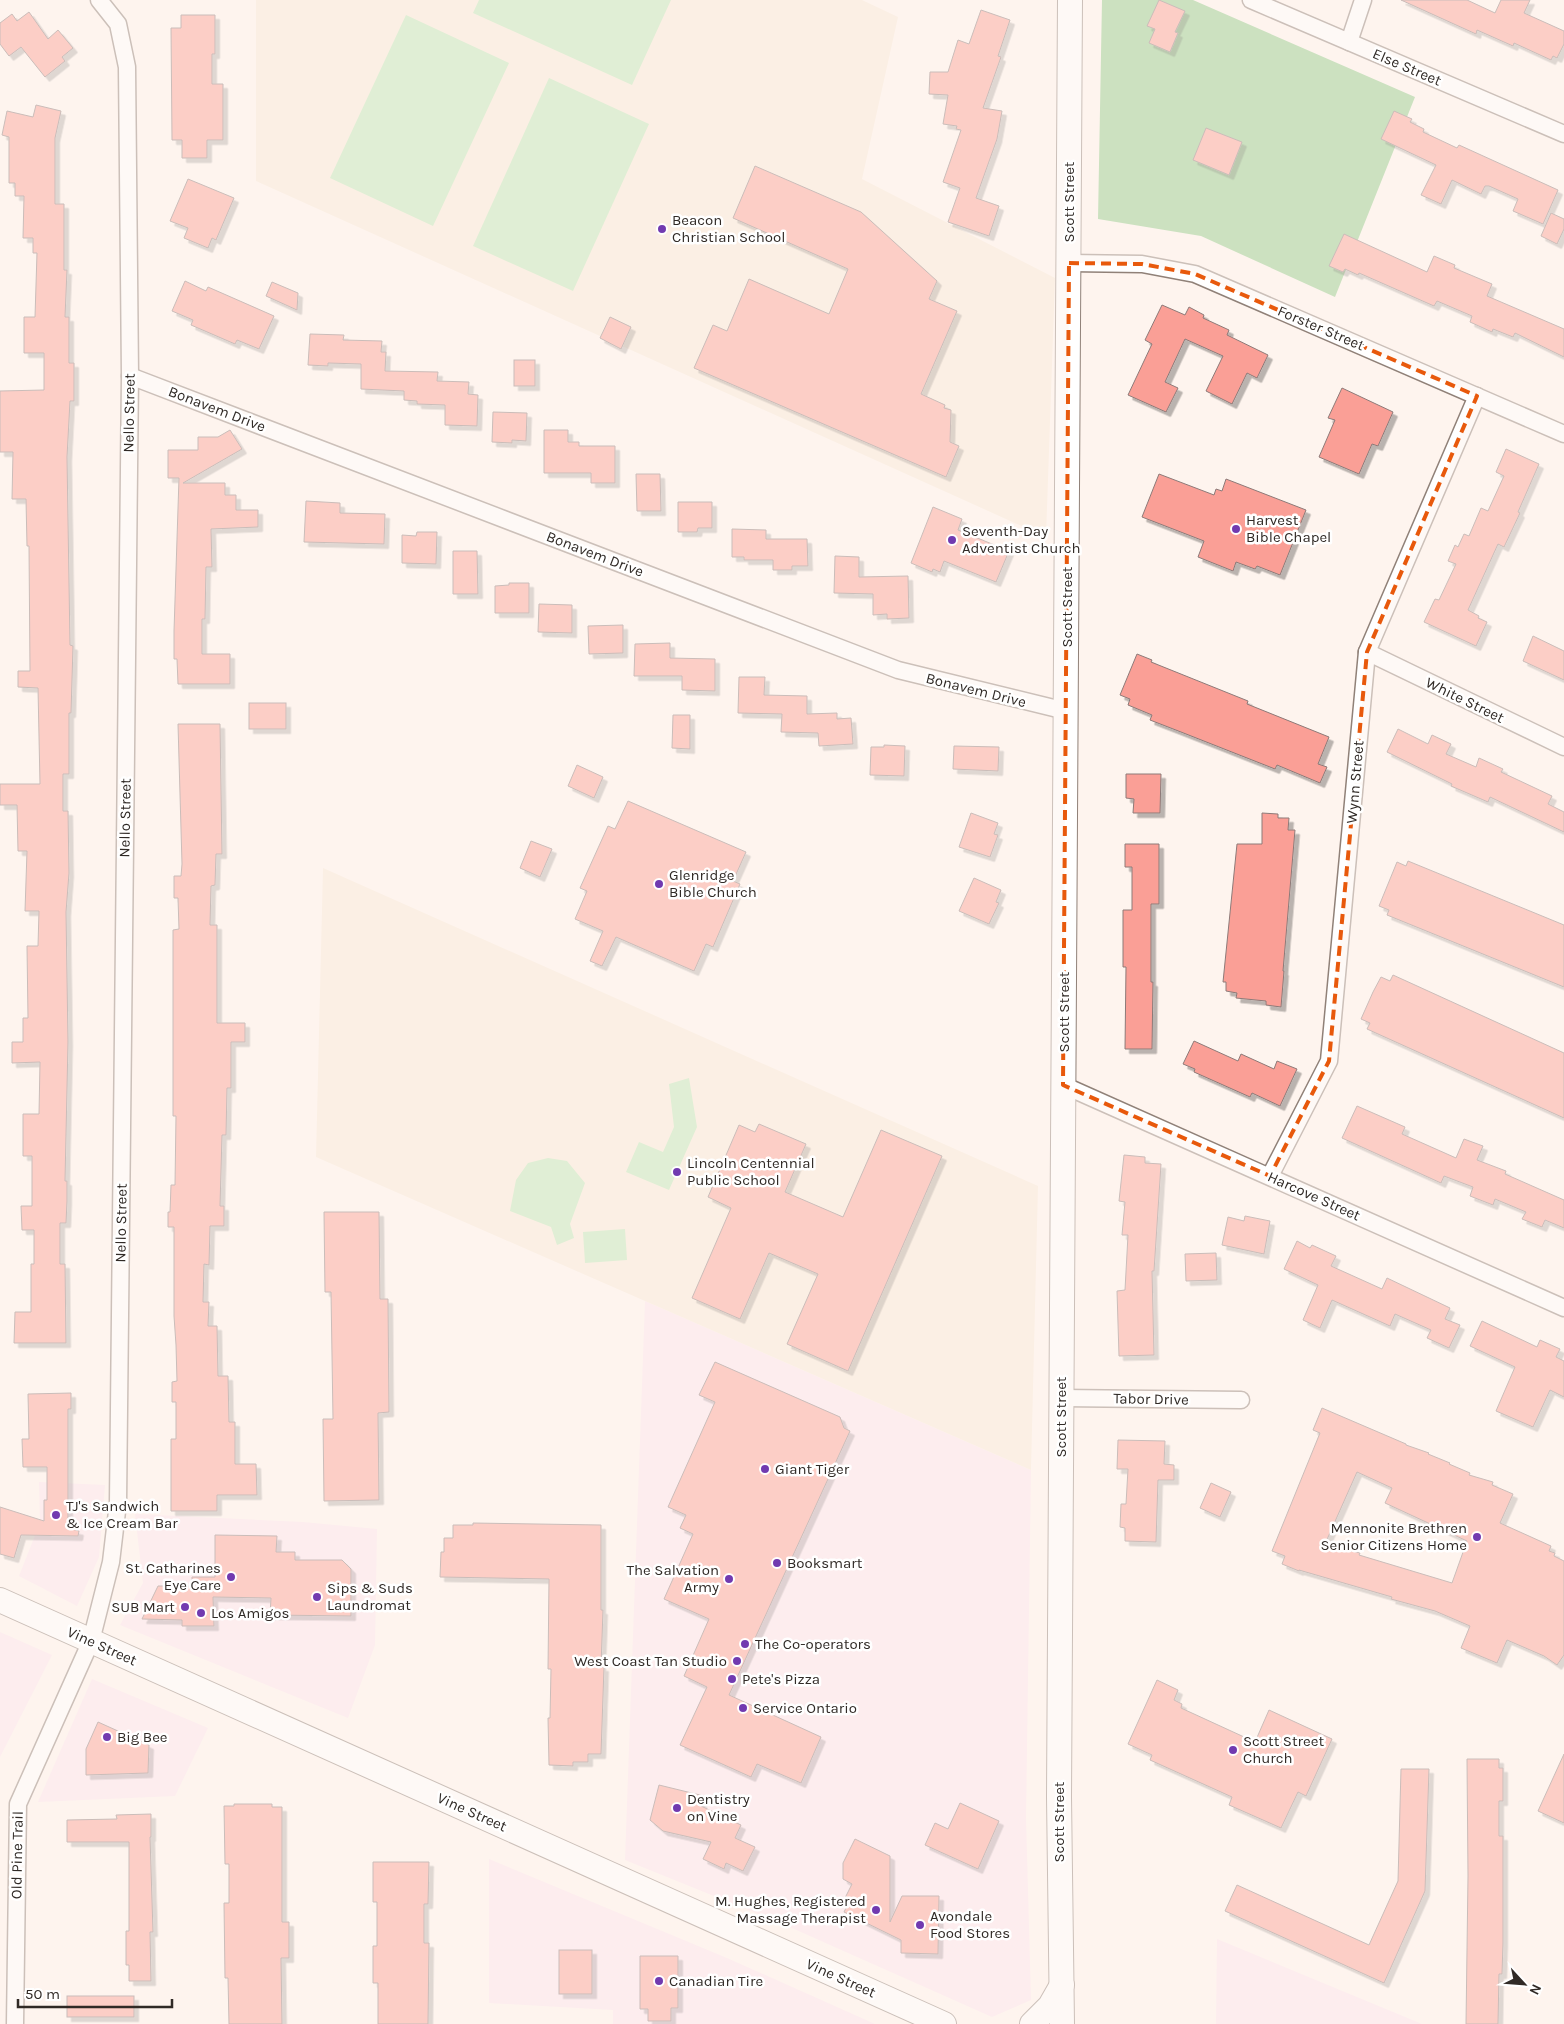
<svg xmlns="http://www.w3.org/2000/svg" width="1564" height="2024" viewBox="0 0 1564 2024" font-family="Karla,sans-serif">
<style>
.commercial{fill:#fde4ee}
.education{fill:#f9e9d7}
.green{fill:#bce7b6}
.forest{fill:#90ca87}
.building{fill:#fa9f96;stroke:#8d7a78;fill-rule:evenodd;filter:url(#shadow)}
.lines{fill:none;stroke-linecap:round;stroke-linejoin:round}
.street-casing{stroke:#908178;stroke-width:19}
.secondary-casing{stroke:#908178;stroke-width:26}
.street{stroke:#fff;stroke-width:16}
.secondary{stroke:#fff;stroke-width:24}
.marked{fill:none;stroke:#e8590c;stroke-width:4;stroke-dasharray:10 6;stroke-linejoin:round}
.poi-dot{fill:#713ab0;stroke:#fff;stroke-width:2}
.labels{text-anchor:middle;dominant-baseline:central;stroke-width:5;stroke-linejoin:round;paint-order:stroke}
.street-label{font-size:15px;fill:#302a26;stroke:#fff}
.poi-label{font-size:15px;fill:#302a26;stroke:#fff;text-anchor:start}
</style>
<defs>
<filter id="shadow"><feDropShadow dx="4.5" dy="4.5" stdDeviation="0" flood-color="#0004"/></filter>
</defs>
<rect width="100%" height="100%" fill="#fef4ee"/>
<g class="commercial">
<polygon points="645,1301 1031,1470 1026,1818 1031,2000 992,2017 783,1924 625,1860"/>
<polygon points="39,1482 105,1485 99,1557 77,1606 19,1576 40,1523"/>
<polygon points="135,1514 303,1522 377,1529 375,1645 348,1718 120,1625 143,1583"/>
<polygon points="0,1632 52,1655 0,1757"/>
<polygon points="92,1679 208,1728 175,1796 38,1802"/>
<polygon points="489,1859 727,1958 875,2024 613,2024 613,2010 489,2003"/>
<polygon points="1217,1939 1422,2024 1216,2024"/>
</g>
<g class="education">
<polygon points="256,0 862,0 898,17 862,179 1055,278 1046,537 256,181"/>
<polygon points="323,868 1038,1186 1031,1470 316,1157"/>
</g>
<g class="green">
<polygon points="479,0 671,0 632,85 473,13"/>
<polygon points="406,15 509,63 433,226 330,178"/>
<polygon points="549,78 649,124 573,291 473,246"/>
<polygon points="689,1078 697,1127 669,1190 626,1172 639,1142 663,1152 674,1127 669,1084"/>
<polygon points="548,1158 567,1161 585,1183 570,1224 574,1238 557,1245 551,1227 510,1211 516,1180 528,1163"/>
<polygon points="625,1229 627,1260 585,1263 583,1232"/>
</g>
<polygon class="forest" points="1102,0 1193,0 1415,97 1335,297 1201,236 1098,219"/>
<g class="building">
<polygon points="1159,0 1185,11 1175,32 1178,33 1170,52 1149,43 1155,29 1147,26"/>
<polygon points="1401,0 1467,0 1495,13 1501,0 1530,0 1524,13 1564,31 1564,44 1557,58 1553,56 1551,60 1514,43 1513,46 1477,30 1476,34"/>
<polygon points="981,10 1010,20 998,56 1001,57 983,108 1002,111 997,139 976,198 999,206 989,236 948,222 960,188 943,182 961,130 956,129 957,126 943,124 948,95 929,94 930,72 948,72 958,40 969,44"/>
<polygon points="29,12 48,39 58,30 73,48 62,57 65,61 45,77 21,47 9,56 0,44 0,23 12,14 17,21"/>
<polygon points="181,15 215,15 215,54 212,54 212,84 223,84 223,140 207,140 207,158 182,158 182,140 172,140 171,28 181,28"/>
<polygon points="36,105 61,111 55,138 55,204 64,204 64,270 67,270 65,317 69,317 69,363 74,363 74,401 70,401 67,457 70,645 73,646 71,713 69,713 69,774 63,774 63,811 68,811 69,873 66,912 68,1042 65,1181 67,1181 67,1201 66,1223 60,1223 60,1264 65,1264 66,1343 14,1343 15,1312 31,1312 31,1264 34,1264 34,1230 22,1230 21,1206 32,1206 32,1156 23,1156 23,1114 39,1114 40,1062 12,1063 12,1042 23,1042 23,1018 28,1018 27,946 38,946 39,911 25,911 27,851 18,851 17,805 0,805 0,784 40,784 38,688 18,687 18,671 30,671 29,546 27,546 26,499 12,499 13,452 0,452 0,391 44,390 44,353 24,353 24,317 35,317 37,253 33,253 33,238 23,238 24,196 15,196 15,183 9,183 9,137 2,135 7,111 33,117"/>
<polygon points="1394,111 1412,119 1410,122 1424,129 1423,132 1457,148 1459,145 1558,190 1543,224 1513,211 1518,199 1489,186 1485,186 1481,194 1452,180 1441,204 1421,195 1436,165 1381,139"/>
<polygon points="1206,128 1242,142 1229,175 1193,160"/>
<polygon points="755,166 861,212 937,281 929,299 957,311 921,394 945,405 944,408 951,410 950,442 959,446 946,477 694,368 713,325 727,331 749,279 829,314 848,269 733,218"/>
<polygon points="188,179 234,198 216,240 212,238 208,248 184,238 188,228 170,221"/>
<polygon points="1551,213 1564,219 1564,229 1557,244 1541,236"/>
<polygon points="1344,234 1427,272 1434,256 1455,265 1454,268 1492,284 1487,296 1564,329 1564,357 1515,333 1513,337 1493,329 1492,332 1470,322 1472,316 1437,301 1434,306 1359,273 1358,275 1345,269 1343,272 1329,266"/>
<polygon points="185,281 206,291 208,287 274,316 259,349 237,340 235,344 191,325 193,320 172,311"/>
<polygon points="272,282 298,293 297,310 266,296"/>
<polygon points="1162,305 1185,315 1189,307 1204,315 1203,318 1229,330 1227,335 1268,355 1257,378 1247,373 1232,404 1206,391 1223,356 1185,339 1165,382 1178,388 1166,412 1128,395 1152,344 1145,340"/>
<polygon points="610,317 631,327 621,349 600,338"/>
<polygon points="310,334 344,335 343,340 382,341 381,352 386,352 385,371 438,372 437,381 469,382 468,394 478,395 477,426 445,425 445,405 417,404 417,401 404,400 404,391 361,389 361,364 328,363 328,366 308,365"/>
<rect x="514" y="360" width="21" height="26"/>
<polygon points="1342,388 1393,412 1378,446 1372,444 1359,474 1319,457 1335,420 1328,418"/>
<polygon points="493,412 527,413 526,441 512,440 512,443 492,442"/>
<polygon points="230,430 242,449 183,483 225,483 225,495 236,495 236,510 258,510 258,527 211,529 212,567 206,567 205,619 202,619 202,654 230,654 230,684 178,684 177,659 174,659 174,631 179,478 168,478 168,450 198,450 198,437 218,437"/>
<polygon points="544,430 568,430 568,442 579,442 579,446 615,446 615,483 591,483 591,473 544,473"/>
<polygon points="1506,449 1539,464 1518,512 1520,513 1504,547 1498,544 1468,610 1479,616 1478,618 1487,622 1476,646 1424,622 1435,599 1439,600 1456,564 1448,561 1455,545 1458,547 1464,534 1469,536 1481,508 1488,511 1504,476 1496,472"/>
<polygon points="636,474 660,474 661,511 637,511"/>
<polygon points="1159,474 1214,495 1216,489 1222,491 1226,479 1306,510 1280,575 1257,566 1255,569 1236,562 1233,571 1198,557 1204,541 1142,517"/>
<polygon points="306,501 340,503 340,513 385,514 384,544 304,542"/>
<polygon points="678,502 712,502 712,528 698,528 697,532 678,532"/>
<polygon points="933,507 962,519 958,530 1009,551 996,582 944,561 940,572 933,569 932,572 911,563"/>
<polygon points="732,529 766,530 766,539 807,539 808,566 792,566 792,570 773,570 773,560 744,560 744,557 732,557"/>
<polygon points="417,532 437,532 436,564 402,563 402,535 416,536"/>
<polygon points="453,551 477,551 478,594 453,594"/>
<polygon points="835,556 859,557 859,577 908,576 909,618 887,619 887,614 873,615 873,594 834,593"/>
<polygon points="509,583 529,583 529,613 495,613 495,586 509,585"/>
<polygon points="539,604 572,605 572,633 538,632"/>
<polygon points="623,625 623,653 589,654 588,626"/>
<polygon points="1533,636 1564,651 1564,680 1523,661"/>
<polygon points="670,643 670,658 715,659 715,691 682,690 682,676 634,676 635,644"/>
<polygon points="1137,654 1152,660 1151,662 1248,701 1247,704 1329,737 1318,764 1327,767 1320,783 1277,765 1275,769 1181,732 1150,720 1152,715 1128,705 1130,699 1120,695"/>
<polygon points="739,677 765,677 764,695 807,696 807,714 837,713 837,719 851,718 853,744 819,746 818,733 781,732 782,714 738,713"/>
<rect x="249" y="703" width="37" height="26"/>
<polygon points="673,715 690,715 690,749 672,748"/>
<polygon points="178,724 220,724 222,854 216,854 215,885 211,886 210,925 217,925 217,1023 245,1023 245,1042 231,1042 231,1088 227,1088 226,1135 222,1135 220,1206 224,1206 224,1226 210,1226 209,1265 204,1264 203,1302 209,1302 208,1326 217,1326 218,1376 228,1376 229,1422 235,1422 235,1464 256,1464 257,1495 217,1495 217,1511 171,1511 171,1439 176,1439 176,1402 172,1402 172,1382 177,1381 176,1345 174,1316 174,1227 168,1227 168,1212 170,1212 171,1185 175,1185 176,1116 173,1116 173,930 179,929 178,898 174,898 174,876 181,876 182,864"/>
<polygon points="1398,729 1428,744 1432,735 1451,744 1446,754 1476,767 1479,758 1503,769 1501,772 1552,796 1548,804 1564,812 1564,832 1490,797 1488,802 1451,786 1452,784 1387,752"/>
<polygon points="884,745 905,746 904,776 870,775 871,747 884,747"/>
<polygon points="954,746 999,747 998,771 953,769"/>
<polygon points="577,765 603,777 594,798 568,786"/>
<polygon points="1126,774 1161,774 1160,813 1133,813 1134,799 1126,798"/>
<polygon points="628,801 746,852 733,881 740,884 713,947 706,944 694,971 616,937 602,966 590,961 603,931 575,919 587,891 580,888 608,826 615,829"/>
<polygon points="971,813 998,823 994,834 998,835 990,857 959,847"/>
<polygon points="1262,813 1278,814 1278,818 1289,818 1288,830 1295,830 1283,971 1284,971 1281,1007 1266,1005 1266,1001 1236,998 1237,993 1226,991 1226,982 1223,982 1237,844 1262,844"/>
<polygon points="531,841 552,849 540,877 520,868"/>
<polygon points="1125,844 1159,844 1159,904 1151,904 1151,982 1153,982 1152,1049 1125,1049 1126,967 1123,967 1123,910 1132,910 1132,867 1125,867"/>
<polygon points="1408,861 1564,925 1564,987 1387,915 1389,910 1379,906 1397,862 1406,866"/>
<polygon points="974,878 1001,890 996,902 999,903 989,924 959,911"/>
<polygon points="1393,975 1564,1053 1564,1118 1367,1029 1370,1023 1361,1019 1373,992 1381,977 1390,981"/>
<polygon points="1194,1041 1238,1061 1241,1054 1274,1069 1277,1061 1297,1069 1280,1106 1252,1093 1250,1097 1194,1072 1195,1069 1183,1064"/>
<polygon points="1357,1106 1405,1127 1402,1134 1456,1158 1464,1139 1483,1146 1477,1160 1506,1171 1505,1174 1564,1200 1564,1228 1545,1220 1542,1227 1522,1219 1526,1212 1495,1199 1493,1205 1470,1196 1473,1187 1444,1176 1441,1183 1342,1138"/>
<polygon points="759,1124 806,1144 785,1192 843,1217 881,1130 942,1156 848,1371 787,1344 818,1274 769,1253 740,1319 692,1298 731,1208 708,1197 739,1125 755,1132"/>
<polygon points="1124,1155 1145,1157 1145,1163 1161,1164 1154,1271 1152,1271 1154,1355 1119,1356 1117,1291 1125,1290 1128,1235 1122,1235 1125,1202 1119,1201"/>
<polygon points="324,1212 379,1212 380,1299 388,1299 389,1412 378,1413 379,1500 324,1501 323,1419 333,1419 331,1292 325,1292"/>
<polygon points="1245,1216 1270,1221 1264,1254 1222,1245 1228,1217 1244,1221"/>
<polygon points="1297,1241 1310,1248 1312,1245 1336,1256 1331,1266 1382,1289 1387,1278 1450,1308 1445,1319 1460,1325 1449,1348 1427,1338 1431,1330 1395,1314 1390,1326 1332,1300 1320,1328 1303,1320 1318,1285 1284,1269"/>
<polygon points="1216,1253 1217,1280 1186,1281 1185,1254"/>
<polygon points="1482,1321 1537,1347 1540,1340 1560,1349 1556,1357 1564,1361 1564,1397 1550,1390 1533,1427 1496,1411 1515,1367 1470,1346"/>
<polygon points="715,1362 840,1417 844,1428 850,1431 729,1695 821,1737 801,1783 757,1764 751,1777 680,1745 707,1687 684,1676 709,1619 664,1599 693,1534 680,1528 686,1515 668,1507 715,1402 699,1395"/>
<polygon points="71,1393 71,1409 68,1409 68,1528 79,1531 78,1536 21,1535 14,1558 0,1554 0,1507 44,1521 44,1500 47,1500 47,1467 23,1467 22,1439 29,1439 28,1394"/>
<path d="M1322,1408l84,36v1l23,8 -1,1 22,9 -1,1 21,9 -1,2 24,7 -1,3 21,9 -13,29 51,23 -2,5 6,2 -1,3 10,5v94l-7,10 -13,-9 -37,-16 -10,23 -36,-15 9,-22 -35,-15 -44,-12 1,-2 -93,-27v1l-17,-7 3,-8 -13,-5 48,-118 -7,-3zM1357,1472l35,16 -7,15 82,38 -15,42 -93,-28 1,-2 -35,-9z"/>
<polygon points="1118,1440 1165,1441 1164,1464 1174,1465 1174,1480 1158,1480 1156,1542 1125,1541 1125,1528 1120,1527 1121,1504 1126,1504 1128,1469 1117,1469"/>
<polygon points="1211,1483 1231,1492 1220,1517 1200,1508"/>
<polygon points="473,1523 601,1525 601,1610 603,1610 601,1667 604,1667 601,1754 588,1754 588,1762 573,1762 573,1766 549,1765 548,1718 550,1718 551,1669 548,1669 549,1579 440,1577 441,1552 444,1552 444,1538 453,1538 453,1525 473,1525"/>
<polygon points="215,1535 277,1536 276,1552 295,1552 295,1560 342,1560 351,1569 351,1616 270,1615 271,1598 213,1597 214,1626 182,1626 182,1620 142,1619 158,1586 192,1586 192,1577 215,1577"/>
<polygon points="1157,1680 1178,1690 1174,1700 1182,1704 1181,1708 1255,1742 1269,1710 1332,1739 1306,1796 1298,1792 1281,1828 1229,1805 1232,1797 1150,1760 1152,1755 1128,1744"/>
<polygon points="98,1722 149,1745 148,1773 86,1775 86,1749"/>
<polygon points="1564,1754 1564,1823 1538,1811"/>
<polygon points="1467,1759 1499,1759 1499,1768 1503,1768 1503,1801 1499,1801 1499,1836 1503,1836 1503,1943 1502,1974 1499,1974 1498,2024 1466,2024 1468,1876"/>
<polygon points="1401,1769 1429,1769 1425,1891 1384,1983 1225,1911 1237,1885 1369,1945 1398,1881"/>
<polygon points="659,1785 704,1796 701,1806 741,1825 735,1838 755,1847 743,1871 726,1863 724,1869 703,1859 711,1842 663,1831 650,1820"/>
<polygon points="960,1803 999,1821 978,1869 925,1845 935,1823 948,1829"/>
<polygon points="234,1804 272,1804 272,1807 282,1807 282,1922 289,1922 289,1958 281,1958 282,2024 229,2024 228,1978 225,1978 224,1903 229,1903 229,1864 225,1864 224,1806 234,1806"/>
<polygon points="151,1814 151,1837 150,1837 153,1932 150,1932 151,1981 129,1981 129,1965 126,1965 126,1931 129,1931 129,1842 67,1842 67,1820 117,1819 116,1815"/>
<polygon points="855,1839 890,1856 890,1922 902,1896 939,1896 938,1954 901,1953 901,1940 844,1912 848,1904 843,1902 852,1884 843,1879 843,1863"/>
<polygon points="373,1862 429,1862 428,1904 424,1904 424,1943 429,1943 428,2024 378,2024 378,1983 373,1983 373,1946 377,1946 377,1902 373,1902"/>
<rect x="559" y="1950" width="33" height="44"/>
<polygon points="640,1956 678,1956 678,2008 671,2008 671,2021 648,2021 648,2009 640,2009"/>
<rect x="67" y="1996" width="67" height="21"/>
</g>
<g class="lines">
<defs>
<g id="street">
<polyline points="1251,0 1564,134"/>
<polyline points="1349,42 1363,0"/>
<polyline points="1069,263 1142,264 1195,274 1564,434"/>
<polyline points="130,376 898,670 1066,711"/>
<polyline points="1367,652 1564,747"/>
<polyline points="1063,1085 1564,1308"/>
<polyline points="1270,1176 1329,1061 1367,652 1477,396"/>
<polyline points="1061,1398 1241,1400"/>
<polyline points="15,2024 18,1804 91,1641 111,1562 118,1503 130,376 127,67 118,24 99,0"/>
</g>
<g id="secondary">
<polyline points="0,1600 944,2024"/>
<polyline points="1032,2024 1050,2006 1062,1985"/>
<polyline points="1062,2024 1059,1797 1070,0"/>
</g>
</defs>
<use href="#street" class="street-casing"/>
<use href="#secondary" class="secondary-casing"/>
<use href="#street" class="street"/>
<use href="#secondary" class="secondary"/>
</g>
<path d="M0 0H1564V2024H0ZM1069,263l73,1 53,10 282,122 -110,256 -38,409 -59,115 -207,-91z" fill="#fef4ee" fill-opacity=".55" fill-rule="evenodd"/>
<path class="marked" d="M1069,263l73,1 53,10 282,122 -110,256 -38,409 -59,115 -207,-91z"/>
<g class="poi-dot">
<circle cx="662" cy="229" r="5"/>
<circle cx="1236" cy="529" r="5"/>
<circle cx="952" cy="540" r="5"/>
<circle cx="659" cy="884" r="5"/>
<circle cx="677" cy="1172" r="5"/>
<circle cx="765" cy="1469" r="5"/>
<circle cx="56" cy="1515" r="5"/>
<circle cx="1477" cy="1537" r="5"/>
<circle cx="777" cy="1563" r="5"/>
<circle cx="231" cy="1577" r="5"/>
<circle cx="729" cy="1579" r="5"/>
<circle cx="317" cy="1597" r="5"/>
<circle cx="185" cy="1607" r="5"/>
<circle cx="201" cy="1613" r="5"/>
<circle cx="745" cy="1644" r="5"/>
<circle cx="737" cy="1661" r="5"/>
<circle cx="732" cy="1679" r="5"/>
<circle cx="743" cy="1708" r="5"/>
<circle cx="107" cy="1737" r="5"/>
<circle cx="1233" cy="1750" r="5"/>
<circle cx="677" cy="1808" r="5"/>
<circle cx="876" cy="1910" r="5"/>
<circle cx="920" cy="1925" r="5"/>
<circle cx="659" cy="1981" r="5"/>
</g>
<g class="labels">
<g class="street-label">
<text transform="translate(1407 67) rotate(23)">Else Street</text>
<text transform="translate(1069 202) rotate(-90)">Scott Street</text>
<text transform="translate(1321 328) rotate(23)">Forster Street</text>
<text transform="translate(217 409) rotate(21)">Bonavem Drive</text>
<text transform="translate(129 413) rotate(-89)">Nello Street</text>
<text transform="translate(595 554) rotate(21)">Bonavem Drive</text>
<text transform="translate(1067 607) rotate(-90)">Scott Street</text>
<text transform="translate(976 690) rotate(14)">Bonavem Drive</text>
<text transform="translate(1465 700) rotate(26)">White Street</text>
<text transform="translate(1355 782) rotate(-85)">Wynn Street</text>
<text transform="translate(125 818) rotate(-89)">Nello Street</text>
<text transform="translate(1064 1012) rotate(-90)">Scott Street</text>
<text transform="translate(1314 1196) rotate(24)">Harcove Street</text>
<text transform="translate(121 1223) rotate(-89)">Nello Street</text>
<text transform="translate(1151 1399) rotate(1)">Tabor Drive</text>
<text transform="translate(1061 1417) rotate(-90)">Scott Street</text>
<text transform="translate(102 1646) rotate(24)">Vine Street</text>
<text transform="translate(472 1812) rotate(24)">Vine Street</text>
<text transform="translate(1059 1822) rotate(-90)">Scott Street</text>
<text transform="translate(17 1855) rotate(-89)">Old Pine Trail</text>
<text transform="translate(841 1978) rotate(24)">Vine Street</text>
</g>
<g class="poi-label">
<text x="672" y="220">Beacon<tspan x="672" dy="17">Christian School</tspan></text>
<text x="1246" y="520">Harvest<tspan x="1246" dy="17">Bible Chapel</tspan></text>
<text x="962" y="531">Seventh-Day<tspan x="962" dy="17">Adventist Church</tspan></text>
<text x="669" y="875">Glenridge<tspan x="669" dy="17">Bible Church</tspan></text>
<text x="687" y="1163">Lincoln Centennial<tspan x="687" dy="17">Public School</tspan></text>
<text x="775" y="1469">Giant Tiger</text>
<text x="66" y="1506">TJ's Sandwich<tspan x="66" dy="17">&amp; Ice Cream Bar</tspan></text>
<text x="1467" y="1528" text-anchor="end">Mennonite Brethren<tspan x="1467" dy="17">Senior Citizens Home</tspan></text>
<text x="787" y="1563">Booksmart</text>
<text x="221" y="1568" text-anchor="end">St. Catharines<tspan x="221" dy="17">Eye Care</tspan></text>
<text x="719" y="1570" text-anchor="end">The Salvation<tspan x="719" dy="17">Army</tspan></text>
<text x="327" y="1588">Sips &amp; Suds<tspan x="327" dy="17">Laundromat</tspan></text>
<text x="175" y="1607" text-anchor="end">SUB Mart</text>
<text x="211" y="1613">Los Amigos</text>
<text x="755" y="1644">The Co-operators</text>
<text x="727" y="1661" text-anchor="end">West Coast Tan Studio</text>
<text x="742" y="1679">Pete's Pizza</text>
<text x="753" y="1708">Service Ontario</text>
<text x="117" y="1737">Big Bee</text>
<text x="1243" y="1741">Scott Street<tspan x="1243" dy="17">Church</tspan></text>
<text x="687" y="1799">Dentistry<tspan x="687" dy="17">on Vine</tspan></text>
<text x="866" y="1901" text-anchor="end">M. Hughes, Registered<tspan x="866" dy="17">Massage Therapist</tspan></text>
<text x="930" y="1916">Avondale<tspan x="930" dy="17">Food Stores</tspan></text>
<text x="669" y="1981">Canadian Tire</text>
</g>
</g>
<g transform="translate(1524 1984) rotate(116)" stroke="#ffffff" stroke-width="4" paint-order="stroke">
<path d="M0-4L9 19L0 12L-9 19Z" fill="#302a26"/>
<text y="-8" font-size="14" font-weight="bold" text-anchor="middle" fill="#302a26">N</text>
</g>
<path d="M18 1999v8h154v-8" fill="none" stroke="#302a26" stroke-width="2.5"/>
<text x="25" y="1999" font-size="15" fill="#302a26" stroke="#ffffff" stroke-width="4" paint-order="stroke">50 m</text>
</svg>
